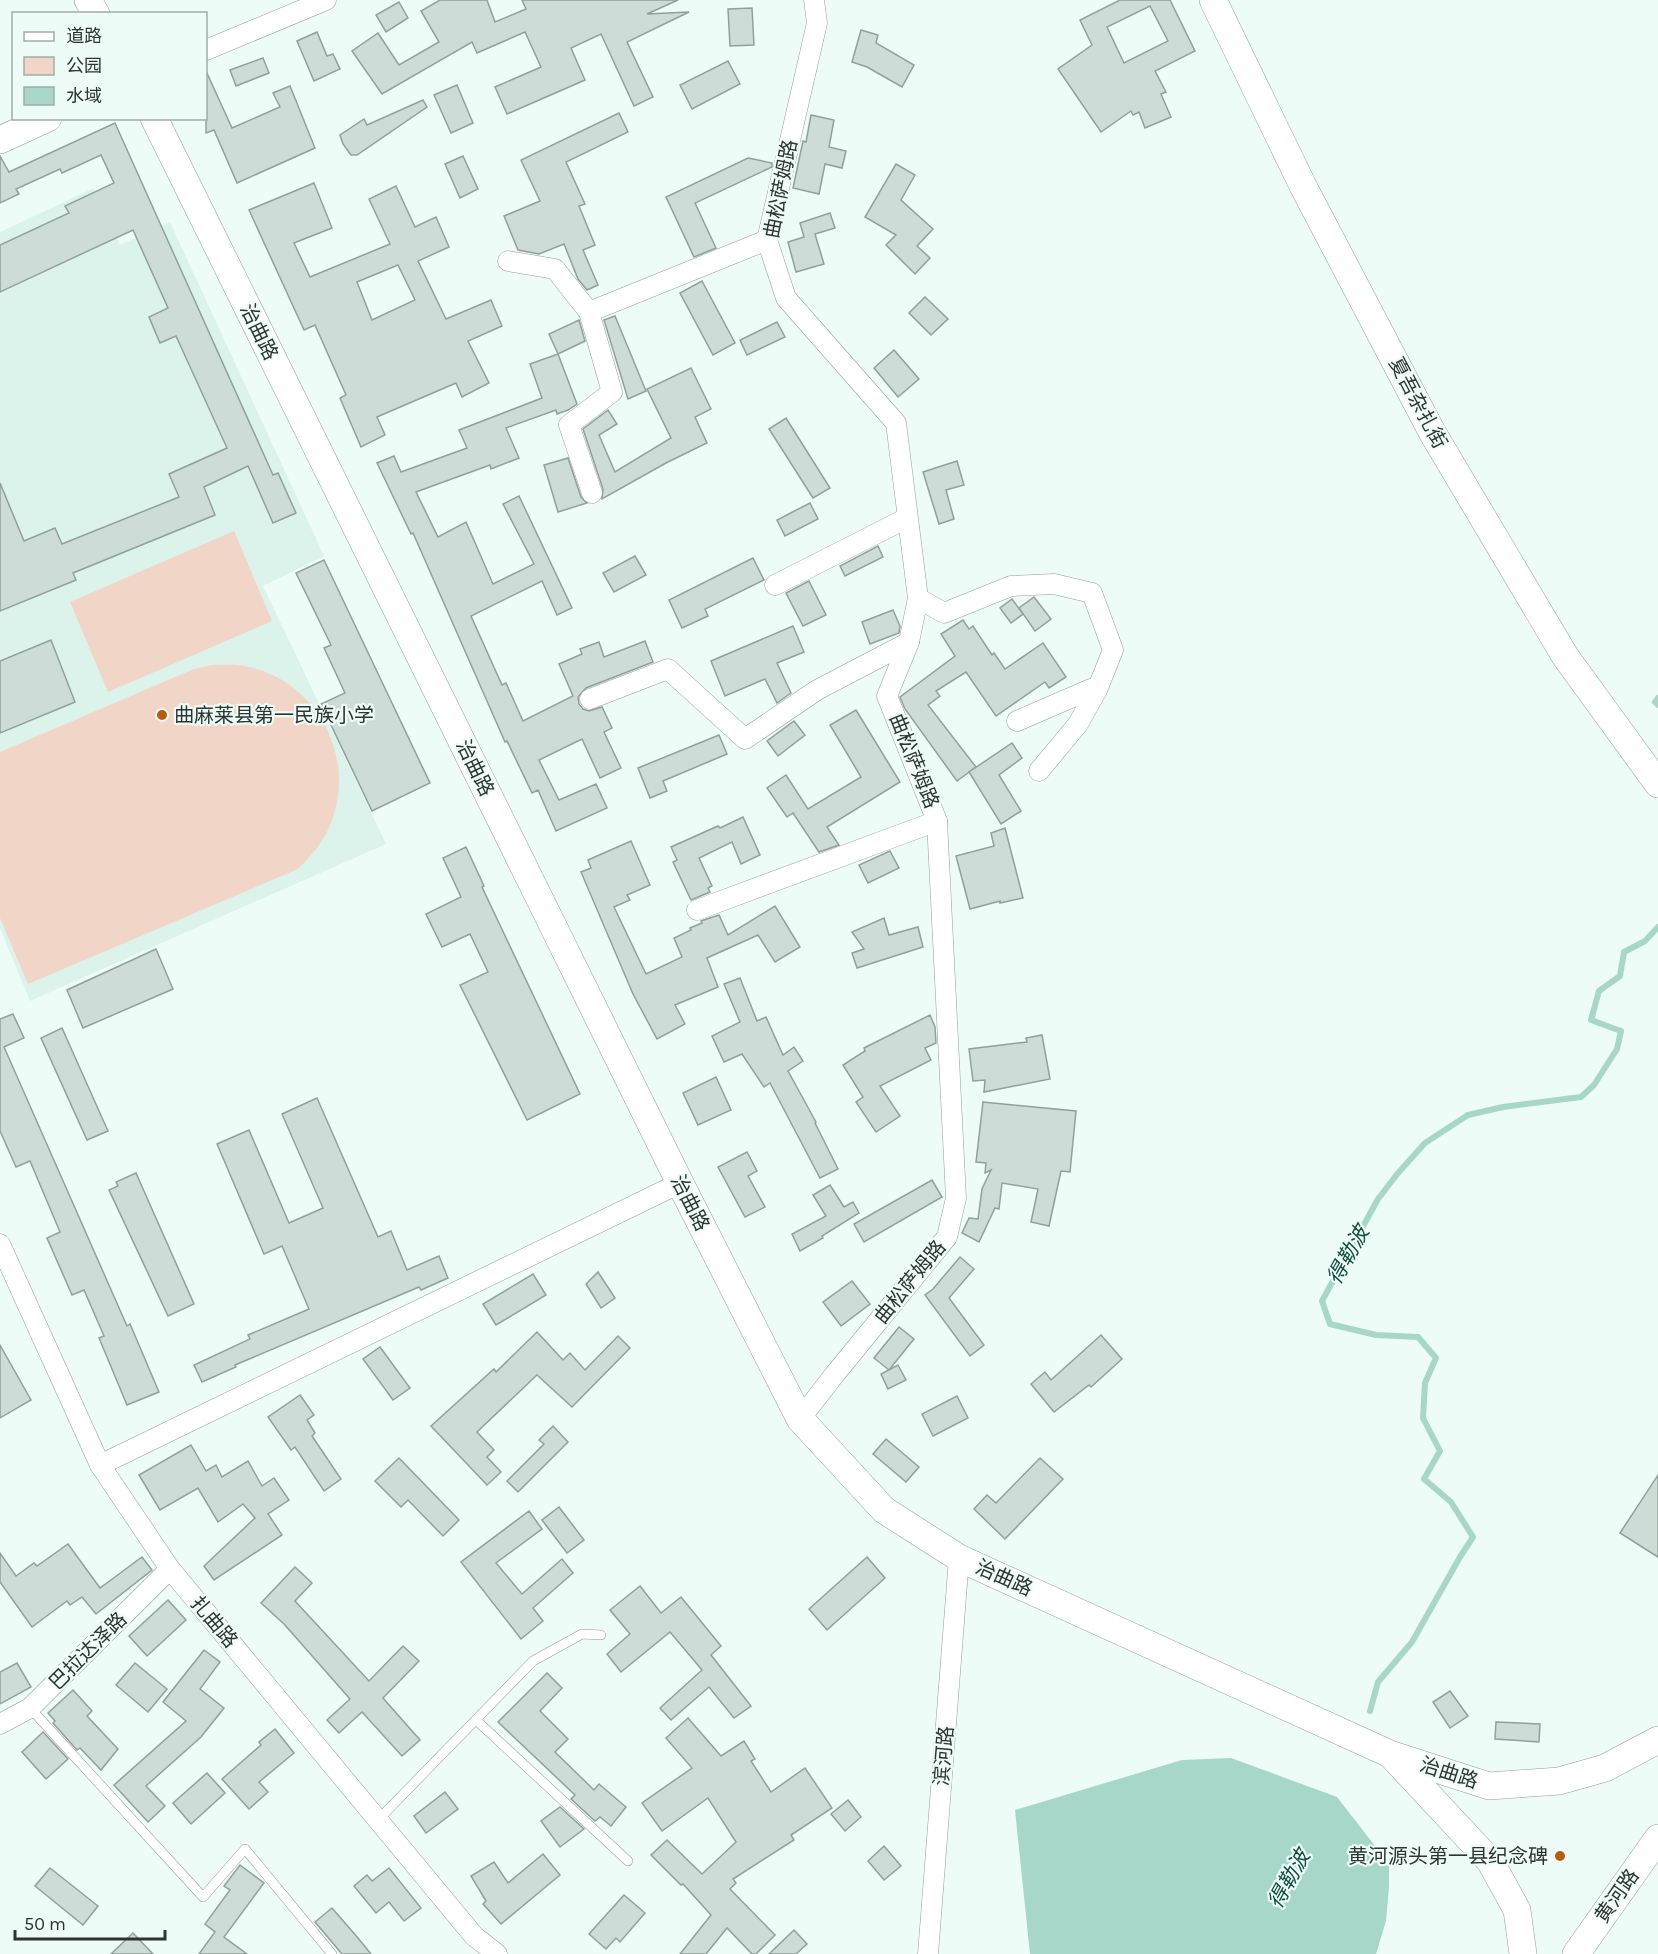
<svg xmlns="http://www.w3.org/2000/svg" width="1658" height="1954" viewBox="0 0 1658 1954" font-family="Karla,'Noto Sans SC',sans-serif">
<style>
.built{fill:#dbf3eb}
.green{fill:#f1d5c6}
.water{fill:#a7d7c8}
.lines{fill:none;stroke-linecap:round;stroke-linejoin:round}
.stream{stroke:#a7d7c8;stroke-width:6}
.building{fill:#cedcd7;stroke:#92a09b;stroke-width:1.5;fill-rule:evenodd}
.lane-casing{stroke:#919e9a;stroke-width:10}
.street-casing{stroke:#919e9a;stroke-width:21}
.secondary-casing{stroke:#919e9a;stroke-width:28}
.lane{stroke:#fff;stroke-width:9}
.street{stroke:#fff;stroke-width:20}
.secondary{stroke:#fff;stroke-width:27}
.poi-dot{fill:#ba5b12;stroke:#edfcf6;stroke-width:2}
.labels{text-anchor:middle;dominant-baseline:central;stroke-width:4.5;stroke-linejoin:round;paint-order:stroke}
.street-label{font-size:20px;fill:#2e3432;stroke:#edfcf6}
.poi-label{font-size:20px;fill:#2e3432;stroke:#edfcf6;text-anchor:start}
.water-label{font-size:21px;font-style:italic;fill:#0e4f40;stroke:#edfcf6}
</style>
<rect width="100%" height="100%" fill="#edfcf6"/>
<polygon class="built" points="94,188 120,245 170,222 324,556 263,586 386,844 30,1001 0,928 0,232"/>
<g class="green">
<polygon points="234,531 272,621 108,692 70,602"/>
<path d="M212,665c12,0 25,-1 37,2 69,15 109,93 81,158 -7,18 -19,31 -32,44l-270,115 -28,-66v-166l194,-83z"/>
</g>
<polygon class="water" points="1231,1758 1337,1797 1389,1864 1389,1887 1386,1921 1376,1954 1030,1954 1015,1810 1182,1760"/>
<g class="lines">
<g class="stream">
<polyline points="1658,698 1655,702 1658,705"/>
<polyline points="1370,1711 1378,1682 1412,1642 1460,1557 1473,1537 1451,1502 1424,1479 1440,1451 1423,1418 1425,1383 1436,1358 1418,1337 1376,1335 1330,1324 1322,1301 1378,1199 1398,1173 1425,1143 1468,1115 1503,1107 1581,1097 1594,1085 1617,1049 1621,1031 1591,1020 1599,991 1620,976 1624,952 1645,941 1658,927"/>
</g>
</g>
<g class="building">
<polygon points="440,0 487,0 495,22 526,9 522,0 678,0 647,14 689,12 627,42 653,97 634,106 601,34 571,48 585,80 507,114 495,87 541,67 525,32 477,53 472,42 382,94 352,51 378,33 399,65 439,42 421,11"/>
<path d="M1120,0h50l25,51 -40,20 11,21 -5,2 10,23 -26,11 -6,-16 -6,3 -2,-4 -30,21 -43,-63 34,-24 -12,-25zM1150,6l18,35 -44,22 -17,-36z"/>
<polygon points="399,2 408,18 386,32 376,15"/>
<polygon points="752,8 754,45 730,46 728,9"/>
<polygon points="861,30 878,35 876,43 914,65 902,87 867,67 852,62"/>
<polygon points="317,32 327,56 333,54 340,69 314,81 297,41"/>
<polygon points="263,58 269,73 236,86 230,70"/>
<polygon points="728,61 740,84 692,109 680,85"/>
<polygon points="206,71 232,128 280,107 273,93 290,86 315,148 237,183 214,130 206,133"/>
<polygon points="457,85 473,123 451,133 434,95"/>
<polygon points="423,100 427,107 357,155 351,155 343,144 340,135 364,119 367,125"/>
<polygon points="619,113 628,132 566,162 585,204 579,206 595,245 583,250 598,285 587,290 578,279 564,244 539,254 518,250 504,216 540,201 521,160"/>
<polygon points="811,115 834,120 829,147 846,151 842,168 825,164 819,194 793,188 803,141 806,142"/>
<polygon points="115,123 273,475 278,473 296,513 273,523 248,466 204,487 215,515 73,573 76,580 0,611 0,483 24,541 55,528 62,544 179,497 169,474 227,448 176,336 160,343 149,317 168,308 133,230 0,292 0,245 69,213 65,206 114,183 101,155 62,173 60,169 16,189 19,194 0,203 0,156 9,172"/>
<polygon points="463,156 478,189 460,198 445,164"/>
<polygon points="748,158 772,163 772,167 695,203 716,248 694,257 666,197"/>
<polygon points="896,164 915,175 901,200 933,229 917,246 930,258 915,274 886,245 896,235 865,217"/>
<path d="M314,183l18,45 -38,15 16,34 80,-33 -21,-45 27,-13 19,41 21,-10 13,30 -31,14 28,58 45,-19 11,26 -34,15 21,42 -27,14 -6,-14 -79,34 8,18 -24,12 -21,-49 6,-3 -31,-70 -11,5 -55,-120zM398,265l17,35 -43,20 -15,-38z"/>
<polygon points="830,213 835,228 815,234 824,264 796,272 788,242 804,237 800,223"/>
<polygon points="702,281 735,343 713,355 680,293"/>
<polygon points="925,297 948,319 931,335 909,313"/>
<polygon points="615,316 646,391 628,399 604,320"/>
<polygon points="579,320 585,341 558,354 577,404 568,410 557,414 556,410 506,428 519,458 491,469 490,465 416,492 438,537 466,522 493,584 534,564 503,504 519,496 572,608 557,615 542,581 471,616 502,685 506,683 523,721 573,696 559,664 582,654 580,649 599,642 604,657 645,641 653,662 586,688 578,697 579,704 583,709 589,711 602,707 612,728 604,732 621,768 600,778 582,739 539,760 559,800 596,784 607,808 556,831 538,790 532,793 507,741 505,742 413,533 411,534 377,463 394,456 401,472 467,448 459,430 542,398 530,364 558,354 549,334"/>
<polygon points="777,322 785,337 747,355 740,340"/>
<polygon points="894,350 919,379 898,397 874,368"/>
<polygon points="691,368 711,409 695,417 707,443 666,463 602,499 603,489 583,429 608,410 617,424 599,435 615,472 671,438 647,389"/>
<polygon points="786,418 830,488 813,498 769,429"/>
<polygon points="568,458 581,497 587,503 558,512 544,465"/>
<polygon points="957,461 964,485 946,490 954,519 939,524 923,472"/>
<polygon points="810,503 818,519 785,536 777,520"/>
<polygon points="878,546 883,557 845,576 840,566"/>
<polygon points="635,556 646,575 614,592 603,573"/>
<polygon points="753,558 764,580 705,609 708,616 682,628 669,600"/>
<polygon points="324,560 430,783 372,811 321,704 345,693 324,648 331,645 296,573"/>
<polygon points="809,581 826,615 803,626 786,593"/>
<polygon points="1034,597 1051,619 1035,631 1019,608"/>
<polygon points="1012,599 1023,614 1011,623 1000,608"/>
<polygon points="893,610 900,626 899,633 870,644 862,622"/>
<polygon points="963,620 969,629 973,626 992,655 994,653 1005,669 1043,643 1066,677 1049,688 1045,682 996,716 966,672 936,691 940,696 928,705 976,767 957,781 905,709 900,697 955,656 941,634"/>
<polygon points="793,626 804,652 777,663 791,693 777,703 765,679 725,696 711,661"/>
<polygon points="51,640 75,702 0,733 0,661"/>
<polygon points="856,710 900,782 827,827 839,845 819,852 793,813 787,817 767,788 786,775 808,809 861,777 830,725"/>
<polygon points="794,721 805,735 778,756 767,741"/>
<polygon points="719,735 727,754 663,781 667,791 650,798 638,768"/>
<polygon points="1012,743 1022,758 999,775 1021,811 1001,824 969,772"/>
<polygon points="743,817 760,855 741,864 732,842 699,858 712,886 708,888 710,892 691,900 673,862 677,860 671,847 718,826 720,828"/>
<polygon points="1005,828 1023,898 1000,903 1000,901 970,909 956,856 994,846 991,833"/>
<polygon points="631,841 650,885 627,895 630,900 614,907 646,974 682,957 674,938 691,930 690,928 702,923 701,921 719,915 728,935 775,906 800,947 775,962 758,935 707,958 718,987 675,1005 685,1024 657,1039 633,994 581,872 591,868 588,860"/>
<polygon points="466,847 484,886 482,887 580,1094 527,1120 460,985 488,972 470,934 442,947 426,914 461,897 443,858"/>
<polygon points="890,851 899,868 868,883 859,865"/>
<polygon points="884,918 889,935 918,927 923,947 857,968 852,953 864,949 852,932"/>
<polygon points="156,949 173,989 83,1028 67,990"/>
<polygon points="740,978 757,1021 766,1017 783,1055 794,1047 803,1061 788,1071 816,1122 815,1123 838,1169 820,1178 770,1083 764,1087 742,1054 724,1062 712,1036 740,1022 724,984"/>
<polygon points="13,1014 24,1038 4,1047 127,1326 130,1324 159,1392 127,1405 99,1338 104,1336 84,1290 72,1295 47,1238 60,1232 30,1161 16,1167 0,1131 0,1019"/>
<polygon points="930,1015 935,1027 936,1043 925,1048 931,1060 880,1086 900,1116 876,1132 856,1102 863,1097 843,1065 865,1051 864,1048"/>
<polygon points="62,1028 108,1131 87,1140 41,1038"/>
<polygon points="1042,1035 1050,1079 984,1092 985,1080 973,1081 969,1049 1027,1042 1026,1038"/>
<polygon points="716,1077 731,1110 698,1125 683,1093"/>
<polygon points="317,1098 378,1237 391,1231 407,1270 439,1256 448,1278 421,1290 419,1287 235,1365 236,1367 202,1382 194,1365 250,1339 248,1335 309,1309 282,1246 264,1254 217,1144 249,1130 289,1223 323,1208 282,1114"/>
<polygon points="983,1102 1076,1111 1070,1172 1061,1171 1049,1226 1031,1222 1038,1189 1002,1183 999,1209 995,1208 979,1242 962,1233 969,1218 978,1219 982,1189 991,1170 985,1173 986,1163 976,1162"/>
<polygon points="747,1152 757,1171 748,1176 765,1207 745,1217 718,1167"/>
<polygon points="136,1173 194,1304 168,1316 109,1190 118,1186 116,1182"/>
<polygon points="932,1180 942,1197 864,1242 854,1224"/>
<polygon points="830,1185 844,1207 853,1202 859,1213 822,1236 823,1238 800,1251 792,1234 826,1216 813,1195"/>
<polygon points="960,1257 974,1269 949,1298 984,1345 970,1356 925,1295 933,1289"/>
<polygon points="598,1272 615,1298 601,1308 586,1284"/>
<polygon points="533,1274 546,1295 496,1325 483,1304"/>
<polygon points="852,1281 870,1304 841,1326 823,1302"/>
<polygon points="899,1327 914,1339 889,1370 874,1358"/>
<polygon points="537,1332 563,1360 570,1353 585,1370 618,1336 630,1348 572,1407 537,1375 477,1432 494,1450 487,1457 501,1472 487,1485 431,1426 494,1369 496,1372"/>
<polygon points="1101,1335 1122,1359 1091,1387 1089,1385 1054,1412 1031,1384 1045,1372 1051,1380"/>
<polygon points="0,1345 31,1400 0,1418"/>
<polygon points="380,1347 410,1388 393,1400 363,1359"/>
<polygon points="898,1365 906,1380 888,1389 881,1374"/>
<polygon points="300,1395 314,1415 307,1420 315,1433 312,1436 341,1479 324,1491 295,1447 291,1450 268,1417"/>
<polygon points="957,1396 968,1418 933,1436 922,1414"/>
<polygon points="553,1426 568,1442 518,1492 507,1481 544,1444 539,1440"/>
<polygon points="886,1439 919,1467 906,1482 873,1454"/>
<polygon points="191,1445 206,1471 216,1465 222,1477 248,1461 262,1486 274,1478 289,1500 268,1514 282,1535 214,1580 204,1566 255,1518 243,1504 218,1522 198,1488 160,1510 139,1475"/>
<polygon points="399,1458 459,1520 443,1536 408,1500 401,1507 375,1481"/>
<polygon points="1040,1458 1063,1479 1005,1539 974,1509 987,1495 996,1503"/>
<polygon points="1658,1475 1658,1557 1620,1533"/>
<polygon points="559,1507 584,1540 567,1553 542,1520"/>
<polygon points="529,1511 542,1529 496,1563 522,1594 562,1559 573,1573 533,1608 543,1621 521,1639 461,1562"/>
<polygon points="68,1544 100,1588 142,1557 152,1570 96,1614 82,1597 70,1605 67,1601 32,1627 0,1582 0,1553 16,1576 34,1563 37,1566"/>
<polygon points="867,1557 885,1578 827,1630 809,1609"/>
<polygon points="295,1567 312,1583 295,1601 369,1681 403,1646 419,1661 383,1698 420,1740 402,1756 362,1712 339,1733 327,1720 350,1699 284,1624 261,1603"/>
<polygon points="640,1586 661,1613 681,1597 721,1646 711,1655 751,1706 734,1718 709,1687 671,1720 660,1708 702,1670 670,1632 621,1672 607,1654 630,1634 610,1610"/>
<polygon points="168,1600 186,1620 147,1656 129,1636"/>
<polygon points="204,1650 220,1662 200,1689 224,1708 201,1737 146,1786 165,1806 148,1822 114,1785 186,1721 163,1702"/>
<polygon points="17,1663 31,1687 0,1704 0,1672"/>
<polygon points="135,1663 167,1689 148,1712 116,1685"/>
<polygon points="547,1673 562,1688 540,1711 568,1739 555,1752 594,1790 599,1784 626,1807 611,1826 600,1817 595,1821 571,1799 575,1795 498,1722"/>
<polygon points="73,1690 92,1711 87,1716 118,1749 101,1770 80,1748 77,1750 53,1723 55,1721 48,1713"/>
<polygon points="1450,1691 1468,1716 1450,1728 1433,1702"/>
<polygon points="688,1718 721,1756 744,1741 755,1759 751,1761 771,1792 805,1768 832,1808 791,1835 794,1840 733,1879 736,1883 730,1889 775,1935 756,1954 752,1954 727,1928 706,1954 680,1954 711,1915 683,1884 681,1885 651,1855 667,1840 702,1874 736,1842 708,1798 662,1831 642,1803 692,1768 666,1738"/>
<polygon points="1496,1722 1540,1724 1539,1742 1495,1739"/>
<polygon points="275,1729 294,1753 259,1782 268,1792 249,1809 222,1779 261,1745 259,1742"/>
<polygon points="43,1732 68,1759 46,1779 22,1752"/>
<polygon points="207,1773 225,1793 191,1824 173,1803"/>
<polygon points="445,1792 458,1809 426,1833 414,1816"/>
<polygon points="848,1800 861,1817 845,1831 831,1814"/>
<polygon points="560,1807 584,1829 560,1847 541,1821"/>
<polygon points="884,1846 901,1866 884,1880 868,1861"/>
<polygon points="543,1854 560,1875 501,1924 483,1904 486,1901 471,1876 494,1862 508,1883"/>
<polygon points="240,1865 264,1883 224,1937 247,1954 199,1954 215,1932 205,1924 230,1890 224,1886"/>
<polygon points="50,1868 98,1906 83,1925 35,1886"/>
<polygon points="389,1868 421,1908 404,1921 389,1902 376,1913 354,1886 367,1875 372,1881"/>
<polygon points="624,1895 645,1913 620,1942 616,1938 606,1949 589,1934"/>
<polygon points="332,1908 358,1938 371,1954 342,1954 315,1922"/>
<polygon points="794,1930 807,1944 796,1954 769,1954"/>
<polygon points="133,1933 153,1954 111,1954"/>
</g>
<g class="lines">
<defs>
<g id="lane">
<polyline points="30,1708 203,1897 245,1849 332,1954"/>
<polyline points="476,1720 628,1861"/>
<polyline points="378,1820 533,1661 582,1634 601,1635"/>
</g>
<g id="street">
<polyline points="206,50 326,0"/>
<polyline points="508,261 555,269 589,312"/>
<polyline points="592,493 569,425 612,392 589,312 767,240"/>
<polyline points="775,585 903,520"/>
<polyline points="918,598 944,613 1011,586 1054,584 1092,593 1113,650 1097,690 1078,724 1039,771"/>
<polyline points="590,699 668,669 745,739 817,690 909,642"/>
<polyline points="1017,721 1091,689"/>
<polyline points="697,910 937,821"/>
<polyline points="0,1244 100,1465 170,1569 474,1936 497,1954"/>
<polyline points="800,1419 835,1374 947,1237 956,1198 937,821 887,696 909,642 918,598 896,423 786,298 767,240 817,23 814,0"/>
<polyline points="100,1465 680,1183"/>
<polyline points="0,1724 30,1708 170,1569"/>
<polyline points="928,1954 959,1558"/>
</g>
<g id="secondary">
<polyline points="88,0 96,14"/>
<polyline points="1213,0 1303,186 1432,432 1565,656 1658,784"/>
<polyline points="154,118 680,1183 800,1419 884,1510 959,1558 1390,1754 1489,1786 1559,1781 1605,1768 1658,1740"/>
<polyline points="0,140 48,118"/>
<polyline points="1393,1757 1490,1861 1517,1910 1523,1954"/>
<polyline points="1576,1954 1658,1838"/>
</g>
</defs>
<use href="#lane" class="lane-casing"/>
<use href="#street" class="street-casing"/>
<use href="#secondary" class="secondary-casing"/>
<use href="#lane" class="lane"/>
<use href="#street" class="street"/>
<use href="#secondary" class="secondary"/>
</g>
<g class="poi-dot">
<circle cx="162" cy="715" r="6"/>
<circle cx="1560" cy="1856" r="6"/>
</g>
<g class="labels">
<g class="street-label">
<text transform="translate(781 189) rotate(-79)">曲松萨姆路</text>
<text transform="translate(259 332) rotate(64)">治曲路</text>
<text transform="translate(1418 403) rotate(62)">夏吾杂扎街</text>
<text transform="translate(914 761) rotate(68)">曲松萨姆路</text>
<text transform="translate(475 768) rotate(64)">治曲路</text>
<text transform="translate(690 1203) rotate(63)">治曲路</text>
<text transform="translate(910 1282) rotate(-51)">曲松萨姆路</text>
<text transform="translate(1004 1578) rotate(24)">治曲路</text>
<text transform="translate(214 1622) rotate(50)">扎曲路</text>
<text transform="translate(88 1651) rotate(-45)">巴拉达泽路</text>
<text transform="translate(944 1756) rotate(-85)">滨河路</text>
<text transform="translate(1449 1773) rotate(18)">治曲路</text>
<text transform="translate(1617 1896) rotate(-55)">黄河路</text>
</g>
<g class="poi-label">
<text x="174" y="715">曲麻莱县第一民族小学</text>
<text x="1548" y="1856" text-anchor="end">黄河源头第一县纪念碑</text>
</g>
<g class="water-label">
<text transform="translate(1348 1255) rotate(-61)">得勒波</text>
<text transform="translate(1289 1879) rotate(-61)">得勒波</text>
</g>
</g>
<rect x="12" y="12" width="195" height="108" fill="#edfcf6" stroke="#a1aca8" stroke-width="1.5"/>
<rect x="24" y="32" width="30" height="9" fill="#ffffff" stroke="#a1aca8" stroke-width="1.5"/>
<text x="66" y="42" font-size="18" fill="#2e3432">道路</text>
<rect x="24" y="57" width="30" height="18" fill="#f1d5c6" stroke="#a1aca8" stroke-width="1.5"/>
<text x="66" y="72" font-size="18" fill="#2e3432">公园</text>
<rect x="24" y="87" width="30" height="18" fill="#a7d7c8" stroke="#a1aca8" stroke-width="1.5"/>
<text x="66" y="102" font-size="18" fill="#2e3432">水域</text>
<path d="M15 1930v9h150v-9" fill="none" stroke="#2e3432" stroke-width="3"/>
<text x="24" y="1930" font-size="18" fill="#2e3432" stroke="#edfcf6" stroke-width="4.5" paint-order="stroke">50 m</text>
</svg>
